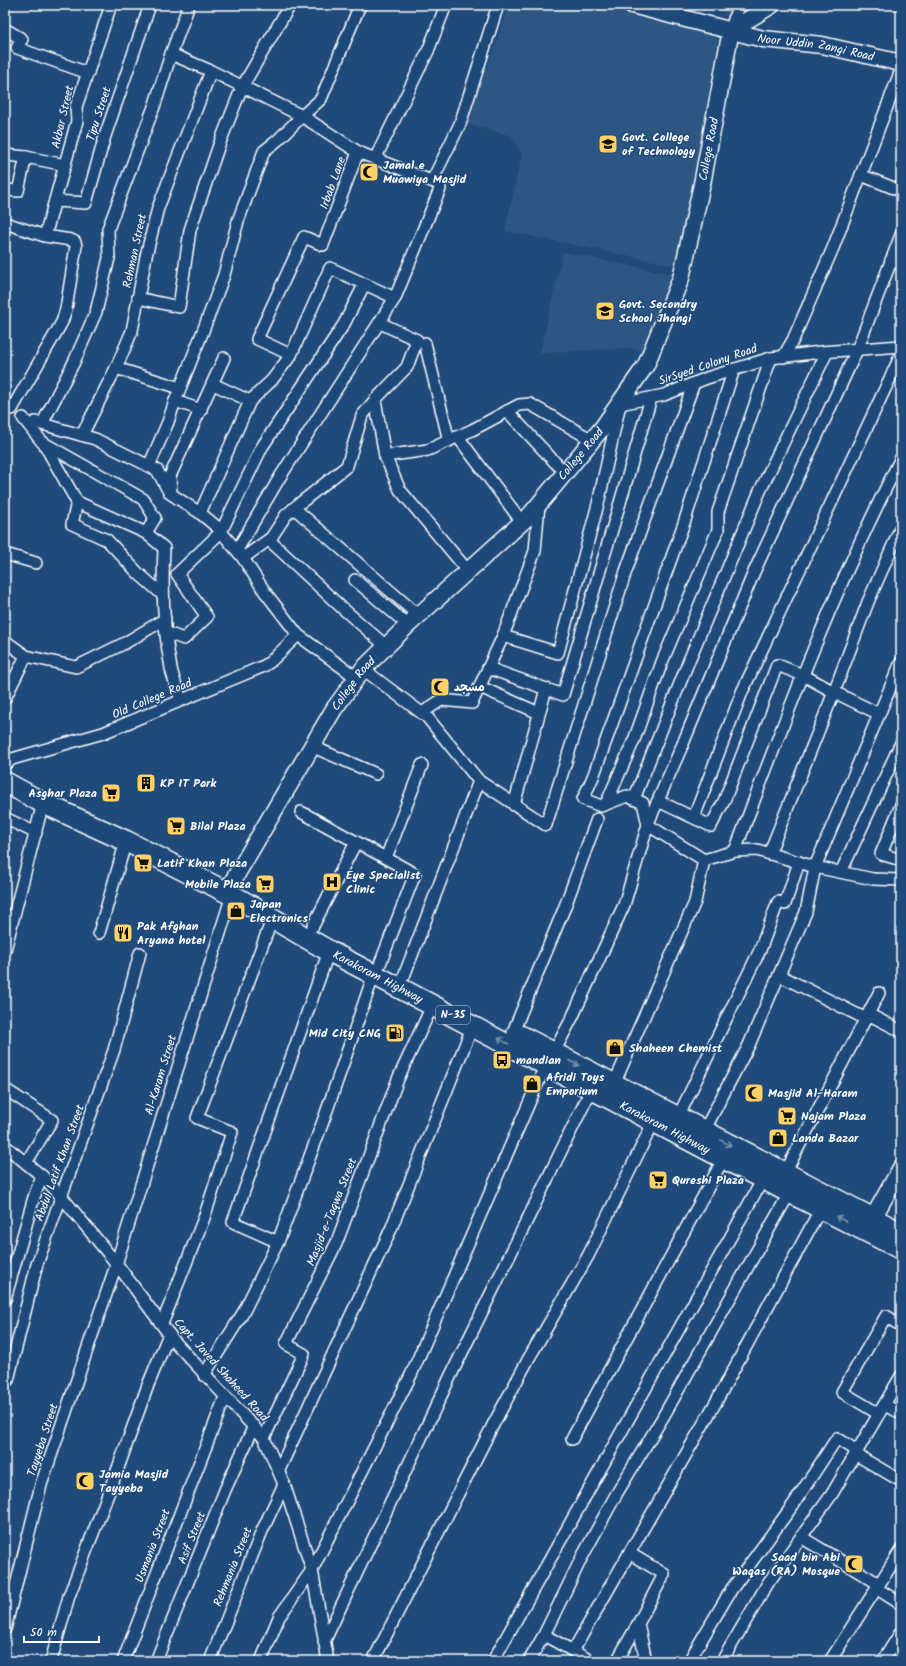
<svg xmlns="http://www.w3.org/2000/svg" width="906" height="1666" viewBox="0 0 906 1666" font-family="Kalam,'Playpen Sans Arabic',sans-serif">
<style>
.built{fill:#2e5683}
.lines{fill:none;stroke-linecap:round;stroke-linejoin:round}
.street-casing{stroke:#fff;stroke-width:14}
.secondary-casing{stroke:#fff;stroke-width:19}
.highway-casing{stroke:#fff;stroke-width:23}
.street{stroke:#1f4a7a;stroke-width:11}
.secondary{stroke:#1f4a7a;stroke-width:16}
.highway{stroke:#1f4a7a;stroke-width:20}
.oneway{stroke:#7992af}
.labels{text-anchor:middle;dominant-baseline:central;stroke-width:3;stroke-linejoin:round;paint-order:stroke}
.shield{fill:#1f4a7a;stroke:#bcc9d7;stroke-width:1}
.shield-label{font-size:11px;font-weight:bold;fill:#fff}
.street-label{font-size:12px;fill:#fff;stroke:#1f4a7a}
.poi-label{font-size:12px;font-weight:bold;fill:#fff;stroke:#1f4a7a;text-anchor:start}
</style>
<rect width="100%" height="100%" fill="#1f4a7a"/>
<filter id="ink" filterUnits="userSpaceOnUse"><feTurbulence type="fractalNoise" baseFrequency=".025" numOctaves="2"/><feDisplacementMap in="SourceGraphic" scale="8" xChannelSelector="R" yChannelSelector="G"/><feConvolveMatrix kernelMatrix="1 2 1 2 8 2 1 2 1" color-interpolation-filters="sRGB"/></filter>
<g filter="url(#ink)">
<g class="built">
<polygon points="510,5 591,5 719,35 678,266 505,231 522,153 509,135 466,124"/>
<polygon points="692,5 732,5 730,13"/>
<polygon points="563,252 673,274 645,353 631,348 540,353"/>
</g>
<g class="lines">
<defs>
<g id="street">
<polyline points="5,29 22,39 17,48 88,73"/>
<polyline points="731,30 738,5"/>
<polyline points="5,155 26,157"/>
<polyline points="375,159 428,51 446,5"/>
<polyline points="861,175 901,191"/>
<polyline points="432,181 460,124 498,5"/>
<polyline points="5,190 18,191 26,157 65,165"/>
<polyline points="55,201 86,203 105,136 150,5"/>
<polyline points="5,223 45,236 71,240 75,242 76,246 66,309 62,322 12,409"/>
<polyline points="45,236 77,121 76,107 111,5"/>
<polyline points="891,260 901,264"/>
<polyline points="138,298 179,307 190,230 219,145 242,87 290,5"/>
<polyline points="380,323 417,340 407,367 375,400 385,456 428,450 472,430 519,405 530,404 592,440"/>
<polyline points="425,343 449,441"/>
<polyline points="291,355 257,339 304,237 323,245 358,152 302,116 321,99 360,5"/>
<polyline points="783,357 793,340 833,248 901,70"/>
<polyline points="224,358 170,476 171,494 200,513 217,527 243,558 265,592 298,635 357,678"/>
<polyline points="116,368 180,388"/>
<polyline points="734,369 685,520 593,777 583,799 601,806 627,796 643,803 648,825 704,860 735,851 757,850 815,867 873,879 901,880"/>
<polyline points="213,384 250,401"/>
<polyline points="175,401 201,410"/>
<polyline points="507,411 565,473"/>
<path d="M23,418l19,24 101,57 12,19 -9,15 18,15c-2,39 -1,81 7,120 2,11 7,22 10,32"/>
<polyline points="35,422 95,439 157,470 169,492"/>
<polyline points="42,424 74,362 96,312 109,258 108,229 155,104 171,54"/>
<polyline points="82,435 116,368 132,331 146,256 158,208 211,71"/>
<polyline points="458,437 522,522"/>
<polyline points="43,442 77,502 146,533"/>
<polyline points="385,456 400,490 468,571"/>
<polyline points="149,466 168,422 175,401 203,331 224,275 238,221 264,151 278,140 302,116 211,71 171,54 189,5"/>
<polyline points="77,502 72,524 107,540 138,573 163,595"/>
<polyline points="294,508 418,615"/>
<polyline points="200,513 250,401 272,380 291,355 330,268 395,298"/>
<polyline points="269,540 341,607 386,646"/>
<polyline points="237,550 280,477 395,298 440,189 439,184 358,152"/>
<polyline points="5,554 36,563"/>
<polyline points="243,558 271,538 286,515 299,504 347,466 362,416 375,400"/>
<polyline points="355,580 408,625"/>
<polyline points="167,633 184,639 207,617 177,574 221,532 262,447 344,324 364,285"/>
<polyline points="503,636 558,653 598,504 620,404 664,395 707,378 771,358 821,352 901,346"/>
<polyline points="5,641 26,656 76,667 125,643 165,619"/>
<polyline points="488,668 563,695 651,398"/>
<polyline points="363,669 427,717 479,781 546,825 626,571 694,383"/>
<polyline points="480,687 539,713"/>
<polyline points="5,698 26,656"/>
<polyline points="422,713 441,700 472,703 503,636 535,551 539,504"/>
<polyline points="311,746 376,774"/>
<polyline points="5,764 12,759 103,733 264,666 270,662 298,635"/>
<polyline points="634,799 690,658 760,491 827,352"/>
<polyline points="658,801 711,826 724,801 777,665 803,675 834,692 868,602 901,527"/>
<polyline points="606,804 634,740 662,662 718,530 718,512 771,358"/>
<polyline points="514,805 546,689"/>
<polyline points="901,805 881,854 901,860"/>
<polyline points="301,812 415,874 380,964"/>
<polyline points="694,817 742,692 901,355"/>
<polyline points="5,818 36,833"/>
<path d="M735,851c50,-133 101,-267 166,-393"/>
<polyline points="769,854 834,692 879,714"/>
<polyline points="386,858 422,765"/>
<polyline points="841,872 901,743"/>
<polyline points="313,926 356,842"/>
<polyline points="99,933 126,841"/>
<polyline points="5,950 43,803"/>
<polyline points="779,975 866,1019"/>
<polyline points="404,976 479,781"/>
<polyline points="868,1014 901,1031"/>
<polyline points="513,1032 564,909 597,819"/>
<polyline points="554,1052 572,1018 624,905 649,821 682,746 754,572 857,350 901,235"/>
<polyline points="614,1084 695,902 704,860"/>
<polyline points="5,1089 52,1120 26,1163"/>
<polyline points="678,1117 760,950 778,902 785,904 799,862"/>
<polyline points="704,1131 749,1045 806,912 815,867 901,662"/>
<polyline points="5,1146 42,1176 62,1197 116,1263 174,1341 264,1438 284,1484 312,1570 328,1661"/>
<polyline points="785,1173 879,993"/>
<polyline points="278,1242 233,1222 329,951"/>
<polyline points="5,1299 34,1197 42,1176"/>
<polyline points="162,1324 204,1218 232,1132 197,1118 273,917"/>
<polyline points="204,1375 243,1313 278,1242 325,1116 374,974"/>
<polyline points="5,1379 8,1380 37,1264 114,1050 140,953"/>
<polyline points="884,1405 901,1413"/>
<polyline points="879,1414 842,1392 886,1316 900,1325 901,1324"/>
<polyline points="264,1438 304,1354 286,1344 336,1244 398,1079 433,1004"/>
<polyline points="572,1439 724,1158"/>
<polyline points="855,1454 901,1481"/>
<polyline points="279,1470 391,1229 473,1025"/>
<polyline points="801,1537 879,1584"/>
<polyline points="629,1553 664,1574 638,1624 646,1661"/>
<polyline points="876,1588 901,1604"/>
<polyline points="5,1629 41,1485 114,1271 232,895"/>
<polyline points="544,1635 581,1559 617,1493 663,1417 790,1192"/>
<polyline points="324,1642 451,1375 592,1088"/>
<polyline points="573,1651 591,1661"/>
<polyline points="51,1661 69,1596 118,1468 148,1385 169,1334"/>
<polyline points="123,1661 225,1397"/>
<polyline points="156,1661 225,1490 254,1426"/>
<polyline points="210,1661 262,1531 284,1484"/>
<polyline points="261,1661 279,1617 312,1570 411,1375 546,1064"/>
<polyline points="373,1661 494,1423 529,1358 588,1256 654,1121"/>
<polyline points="493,1661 763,1179"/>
<polyline points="529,1661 544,1635 573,1651 716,1402 821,1208"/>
<polyline points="617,1661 638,1624"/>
<polyline points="689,1661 731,1590 793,1505 837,1438 857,1451"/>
<polyline points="722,1661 768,1583 832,1494 901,1376"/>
<polyline points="830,1661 901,1550"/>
<polyline points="883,1661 901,1632"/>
</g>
<g id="secondary">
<path id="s1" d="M632,5l131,34 59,6 79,18"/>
<polyline points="731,30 772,5"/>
<path id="s2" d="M231,884l103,-175 29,-40 45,-44 122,-110 73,-88 43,-62 35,-87 21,-94 29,-154"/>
<polyline points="873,1218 901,1168"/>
</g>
<g id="highway">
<path id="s3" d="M5,782l38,21 83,38 106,54 97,56 434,228 138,70"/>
<polyline points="521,1036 901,1233"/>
</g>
</defs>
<use href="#street" class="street-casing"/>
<use href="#secondary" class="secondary-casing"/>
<use href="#highway" class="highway-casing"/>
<use href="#street" class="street"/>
<use href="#secondary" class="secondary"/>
<use href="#highway" class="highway"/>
</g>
<defs><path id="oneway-shaft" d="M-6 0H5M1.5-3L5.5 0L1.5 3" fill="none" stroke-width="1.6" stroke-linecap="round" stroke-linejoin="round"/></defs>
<g class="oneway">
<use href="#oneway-shaft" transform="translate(503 1041) rotate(-152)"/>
<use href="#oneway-shaft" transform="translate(574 1063) rotate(27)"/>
<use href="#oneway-shaft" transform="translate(726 1143) rotate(28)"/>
<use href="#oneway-shaft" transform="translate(841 1219) rotate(-153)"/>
</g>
</g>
<defs>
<symbol id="university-square" viewBox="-11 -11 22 22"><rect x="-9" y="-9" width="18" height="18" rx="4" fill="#ffd166" stroke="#1f4a7a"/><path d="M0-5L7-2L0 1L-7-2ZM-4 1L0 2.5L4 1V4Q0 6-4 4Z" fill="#111"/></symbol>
<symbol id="mosque-square" viewBox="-11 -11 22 22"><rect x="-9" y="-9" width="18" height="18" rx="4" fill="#ffd166" stroke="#1f4a7a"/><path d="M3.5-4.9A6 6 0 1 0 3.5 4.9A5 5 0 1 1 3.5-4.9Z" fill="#111"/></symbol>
<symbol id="school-square" viewBox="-11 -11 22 22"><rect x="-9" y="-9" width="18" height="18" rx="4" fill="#ffd166" stroke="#1f4a7a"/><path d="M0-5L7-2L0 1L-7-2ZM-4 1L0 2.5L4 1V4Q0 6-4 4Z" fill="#111"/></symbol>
<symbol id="building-square" viewBox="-11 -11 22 22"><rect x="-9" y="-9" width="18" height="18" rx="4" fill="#ffd166" stroke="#1f4a7a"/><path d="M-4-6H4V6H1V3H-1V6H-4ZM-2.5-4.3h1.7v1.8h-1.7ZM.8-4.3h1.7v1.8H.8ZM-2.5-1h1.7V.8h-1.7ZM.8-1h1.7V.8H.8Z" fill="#111"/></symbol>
<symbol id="supermarket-square" viewBox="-11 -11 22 22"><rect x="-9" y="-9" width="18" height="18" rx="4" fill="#ffd166" stroke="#1f4a7a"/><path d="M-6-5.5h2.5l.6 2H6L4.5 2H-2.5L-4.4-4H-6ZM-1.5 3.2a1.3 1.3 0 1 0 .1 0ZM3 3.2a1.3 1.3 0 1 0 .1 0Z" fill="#111"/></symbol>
<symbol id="hospital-square" viewBox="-11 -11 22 22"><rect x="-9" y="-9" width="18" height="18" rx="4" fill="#ffd166" stroke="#1f4a7a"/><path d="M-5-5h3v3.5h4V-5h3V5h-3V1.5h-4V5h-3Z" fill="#111"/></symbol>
<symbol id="shop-square" viewBox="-11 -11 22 22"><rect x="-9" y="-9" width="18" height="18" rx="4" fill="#ffd166" stroke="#1f4a7a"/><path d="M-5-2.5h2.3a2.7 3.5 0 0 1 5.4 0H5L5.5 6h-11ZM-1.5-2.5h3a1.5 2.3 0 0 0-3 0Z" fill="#111"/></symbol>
<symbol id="restaurant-square" viewBox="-11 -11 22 22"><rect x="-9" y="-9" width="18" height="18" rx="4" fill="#ffd166" stroke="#1f4a7a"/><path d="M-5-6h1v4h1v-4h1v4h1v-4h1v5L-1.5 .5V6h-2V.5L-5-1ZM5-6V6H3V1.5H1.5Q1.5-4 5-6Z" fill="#111"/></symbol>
<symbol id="fuel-square" viewBox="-11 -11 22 22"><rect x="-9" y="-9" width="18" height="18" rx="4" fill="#ffd166" stroke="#1f4a7a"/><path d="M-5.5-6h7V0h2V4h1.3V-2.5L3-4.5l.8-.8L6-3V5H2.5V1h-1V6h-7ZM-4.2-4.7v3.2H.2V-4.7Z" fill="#111"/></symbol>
<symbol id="bus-square" viewBox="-11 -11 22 22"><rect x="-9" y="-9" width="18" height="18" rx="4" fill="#ffd166" stroke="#1f4a7a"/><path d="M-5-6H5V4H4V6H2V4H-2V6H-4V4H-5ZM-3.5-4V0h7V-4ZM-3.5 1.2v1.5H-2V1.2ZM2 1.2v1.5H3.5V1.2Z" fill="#111"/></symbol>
</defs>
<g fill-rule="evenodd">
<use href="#university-square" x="597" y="133" width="22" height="22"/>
<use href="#mosque-square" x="358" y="161" width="22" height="22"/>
<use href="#school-square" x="594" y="300" width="22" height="22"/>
<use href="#mosque-square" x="429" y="676" width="22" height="22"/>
<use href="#building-square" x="135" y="772" width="22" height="22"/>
<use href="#supermarket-square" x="100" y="782" width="22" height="22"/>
<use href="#supermarket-square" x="165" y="815" width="22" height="22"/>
<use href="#supermarket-square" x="132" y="852" width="22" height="22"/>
<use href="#hospital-square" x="321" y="871" width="22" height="22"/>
<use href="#supermarket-square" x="254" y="873" width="22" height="22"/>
<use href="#shop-square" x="225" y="900" width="22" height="22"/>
<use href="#restaurant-square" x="112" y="922" width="22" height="22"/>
<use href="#fuel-square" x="384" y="1022" width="22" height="22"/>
<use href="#shop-square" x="604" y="1037" width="22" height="22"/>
<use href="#bus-square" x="491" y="1049" width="22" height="22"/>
<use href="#shop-square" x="521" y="1073" width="22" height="22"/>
<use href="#mosque-square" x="743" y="1082" width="22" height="22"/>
<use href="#supermarket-square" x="776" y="1105" width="22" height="22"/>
<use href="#shop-square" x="767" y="1127" width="22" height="22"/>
<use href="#supermarket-square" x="647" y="1169" width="22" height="22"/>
<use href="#mosque-square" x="74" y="1470" width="22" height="22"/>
<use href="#mosque-square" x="843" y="1553" width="22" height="22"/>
</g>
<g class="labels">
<rect class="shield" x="436" y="1006" width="34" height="18" rx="3"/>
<g class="shield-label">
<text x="453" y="1015">N-35</text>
</g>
<g class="street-label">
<text stroke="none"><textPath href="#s1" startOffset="189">Noor Uddin Zangi Road</textPath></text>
<text transform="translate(99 114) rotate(-72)">Tipu Street</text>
<text transform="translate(63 117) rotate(-77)">Akbar Street</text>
<text stroke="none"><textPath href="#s2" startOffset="895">College Road</textPath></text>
<text transform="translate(333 183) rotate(-70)">Irbab Lane</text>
<text transform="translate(135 251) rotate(-78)">Rehman Street</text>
<text transform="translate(708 365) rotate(-19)">SirSyed Colony Road</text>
<text stroke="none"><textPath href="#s2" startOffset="559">College Road</textPath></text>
<text stroke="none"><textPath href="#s2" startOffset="235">College Road</textPath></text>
<text transform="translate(152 699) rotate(-23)">Old College Road</text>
<text stroke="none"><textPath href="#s3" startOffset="421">Karakoram Highway</textPath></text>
<text transform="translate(161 1075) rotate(-73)">Al-Karam Street</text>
<text stroke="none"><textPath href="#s3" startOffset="745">Karakoram Highway</textPath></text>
<text transform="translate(60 1163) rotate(-70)">Abdul Latif Khan Street</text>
<text transform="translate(332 1212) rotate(-68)">Masjid-e-Taqwa Street</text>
<text transform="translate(221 1370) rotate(48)">Capt. Javed Shaheed Road</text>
<text transform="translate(43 1440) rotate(-72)">Tayyeba Street</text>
<text transform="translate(192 1538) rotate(-68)">Asif Street</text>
<text transform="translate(153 1546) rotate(-69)">Usmania Street</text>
<text transform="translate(233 1567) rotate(-68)">Rehmania Street</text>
</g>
<g class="poi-label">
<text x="622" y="137">Govt. College<tspan x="622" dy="14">of Technology</tspan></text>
<text x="383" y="165">Jamal e<tspan x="383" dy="14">Muawiya Masjid</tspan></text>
<text x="619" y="304">Govt. Secondry<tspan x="619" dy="14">School Jhangi</tspan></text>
<text x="454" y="687">مسجد</text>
<text x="160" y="783">KP IT Park</text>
<text x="97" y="793" text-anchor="end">Asghar Plaza</text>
<text x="190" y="826">Bilal Plaza</text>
<text x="157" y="863">Latif Khan Plaza</text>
<text x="346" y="875">Eye Specialist<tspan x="346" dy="14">Clinic</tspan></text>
<text x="251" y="884" text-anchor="end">Mobile Plaza</text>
<text x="250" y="904">Japan<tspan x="250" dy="14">Electronics</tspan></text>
<text x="137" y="926">Pak Afghan<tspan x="137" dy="14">Aryana hotel</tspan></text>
<text x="381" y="1033" text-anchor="end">Mid City CNG</text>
<text x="629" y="1048">Shaheen Chemist</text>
<text x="516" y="1060">mandian</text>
<text x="546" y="1077">Afridi Toys<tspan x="546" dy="14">Emporium</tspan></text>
<text x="768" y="1093">Masjid Al-Haram</text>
<text x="801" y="1116">Najam Plaza</text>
<text x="792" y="1138">Landa Bazar</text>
<text x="672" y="1180">Qureshi Plaza</text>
<text x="99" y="1474">Jamia Masjid<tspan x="99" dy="14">Tayyeba</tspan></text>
<text x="840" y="1557" text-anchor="end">Saad bin Abi<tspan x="840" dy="14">Waqas (RA) Mosque</tspan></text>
</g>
</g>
<rect width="906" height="1666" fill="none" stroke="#1f4a7a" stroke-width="20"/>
<rect x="10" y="10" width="886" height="1646" fill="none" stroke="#fff" stroke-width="1.5" filter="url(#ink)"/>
<path d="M24 1636v6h75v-6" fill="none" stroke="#ffffff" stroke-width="2"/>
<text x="30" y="1636" font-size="12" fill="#ffffff" stroke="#1f4a7a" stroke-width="3" paint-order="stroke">50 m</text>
</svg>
